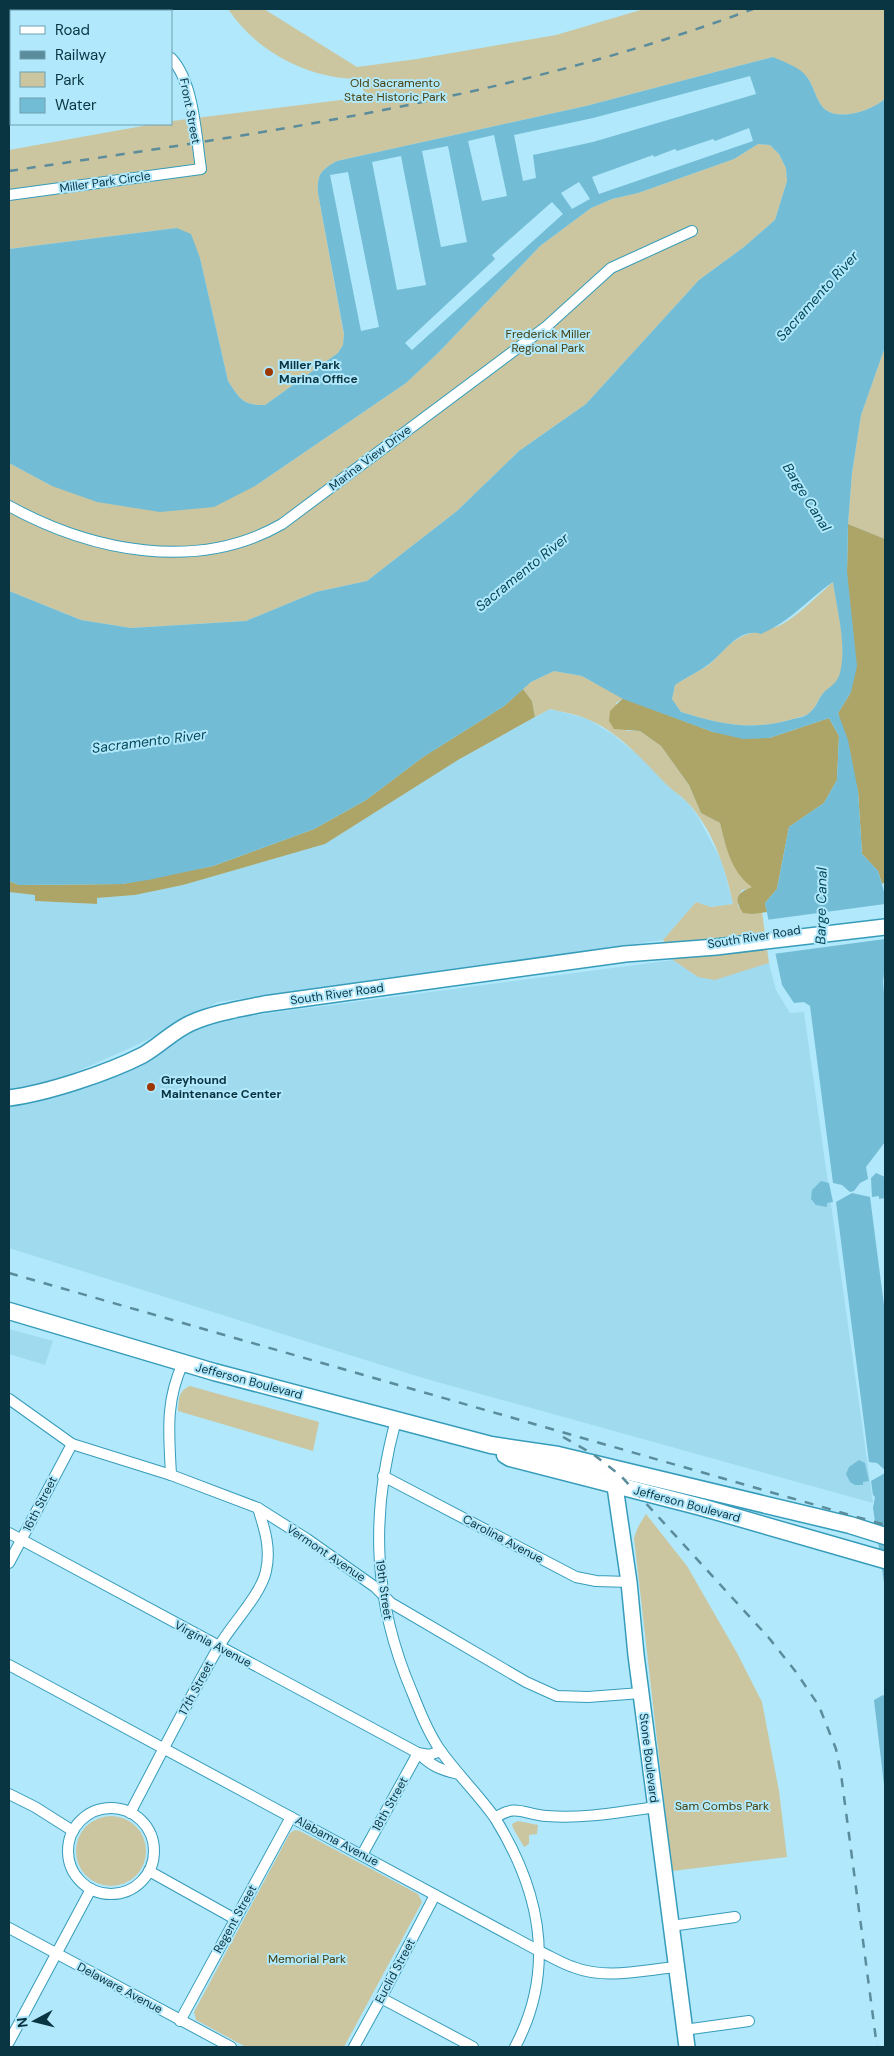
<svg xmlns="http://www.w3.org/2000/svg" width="894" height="2056" viewBox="0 0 894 2056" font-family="'DM Sans',sans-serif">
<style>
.built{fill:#a0daef}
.green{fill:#cbc6a0}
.forest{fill:#ada568}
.water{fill:#72bcd5;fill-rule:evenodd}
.pier{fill:#b1e8fb}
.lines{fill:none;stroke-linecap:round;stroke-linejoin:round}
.street-casing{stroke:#369cba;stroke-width:12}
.secondary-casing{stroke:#369cba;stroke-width:18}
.primary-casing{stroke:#369cba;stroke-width:19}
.street{stroke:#fff;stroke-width:10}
.secondary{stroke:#fff;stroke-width:15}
.primary{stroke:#fff;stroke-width:16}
.rail{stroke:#5b8c9c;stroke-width:2.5;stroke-dasharray:9 9;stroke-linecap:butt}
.poi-dot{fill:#9c3702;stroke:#b1e8fb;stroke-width:2}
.labels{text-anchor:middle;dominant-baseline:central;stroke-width:4;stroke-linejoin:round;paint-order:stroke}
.park-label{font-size:12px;fill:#47410f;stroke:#b1e8fb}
.street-label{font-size:12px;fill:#093542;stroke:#b1e8fb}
.poi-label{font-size:12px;font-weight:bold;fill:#093542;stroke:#b1e8fb;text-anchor:start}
.water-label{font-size:14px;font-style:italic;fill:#03485a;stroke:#b1e8fb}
</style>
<rect width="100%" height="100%" fill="#b1e8fb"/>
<g class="built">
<polygon points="550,709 588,719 612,734 648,763 668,786 687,802 697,815 722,862 733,904 711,907 696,902 663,940 218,1002 139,1044 69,1075 28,1088 9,1089 9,892 35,895 35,901 97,904 97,898 135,895 183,885 325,844 458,760"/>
<polygon points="673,960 698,977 769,963 776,990 790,1013 804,1012 873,1503 423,1378 9,1248 9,1104 82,1089 155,1056 199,1028 248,1016"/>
<polygon points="9,1329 53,1341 45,1365 9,1354"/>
</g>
<g class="green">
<path d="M228,9h36l93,58 60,-8 139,-24 88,-26h241v90c-14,12 -51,25 -64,6 -6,-9 -8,-20 -14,-28 -5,-7 -26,-15 -34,-20l-187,49 -249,55c-16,9 -20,13 -19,32l26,142 -1,10 -5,8 -73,52c-22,1 -26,-7 -37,-24l-28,-123 -23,-30 -168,21v-99l139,-25 23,-1 1,-3 193,-24 -5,-18c-52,0 -103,-27 -132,-70z"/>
<polygon points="758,144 770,145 779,154 786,168 787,181 775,220 744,247 699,280 586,404 519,451 457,511 367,581 316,592 246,621 131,628 81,620 9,591 9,463 52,486 255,486 406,383 439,352 540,246 591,208 612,199 638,193 734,159"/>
<polygon points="885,347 885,539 848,524 852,473 861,415"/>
<path d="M833,582c4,28 14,62 8,91 -3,12 -13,14 -20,23 -4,6 -6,13 -13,18 -5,3 -13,4 -18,6 -40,11 -70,4 -109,-8l-9,-13 3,-14c11,-8 26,-14 36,-22 9,-9 17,-19 28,-25 12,-7 24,-7 37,-11 16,-5 43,-33 57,-45z"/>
<path d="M554,671l28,5 41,22 -7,5 11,28h13l21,15 28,39 12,28 19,10 5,19 28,46 -11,2 -4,7v9l15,8 9,-2 7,51 -54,17 -17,-3 -25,-17 -10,-20 33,-38 15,5 22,-3c-7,-35 -21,-77 -47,-103 -7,-7 -16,-12 -23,-20 -21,-22 -46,-50 -76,-62 -11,-5 -25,-7 -37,-10l-15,8 -3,-16 -9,-12 8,-7z"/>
<path d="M190,1386l129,36 -6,29 -135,-40c1,-12 0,-20 12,-25z"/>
<polygon points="646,1514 687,1566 737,1653 762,1702 779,1791 787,1857 672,1871 634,1538 638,1527"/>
<circle cx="111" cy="1851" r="35"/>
<polygon points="518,1821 538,1825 537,1834 529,1835 529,1844 524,1847 513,1828 512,1824"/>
<polygon points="295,1830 300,1831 418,1894 422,1902 344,2047 246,2047 196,2020 194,2012 290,1833"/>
</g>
<g class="forest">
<polygon points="848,524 885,539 885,882 882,884 878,871 862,854 858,791 838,713 851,692 847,572"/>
<polygon points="523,689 532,701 535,717 458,760 325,844 183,885 135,895 97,898 97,904 35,901 35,895 9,892 9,881 19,885 122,884 213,866 314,829 366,800 423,757 504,706"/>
<path d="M623,698l90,34 56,6 60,-20 10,18 -2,44 -13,23 -35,24 -12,62 -12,14 2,9 -14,2 -10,-1c-10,-15 -6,-20 9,-26 -21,-15 -26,-40 -32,-64l-19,-10 -12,-28 -28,-39 -21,-15 -26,-2 -5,-8 1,-10z"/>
</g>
<g class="water">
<path d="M773,57c11,5 27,10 34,20 6,8 8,19 14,28 13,19 50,6 64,-6v248l-24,68 -9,58 -4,51 -1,48 10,94 -6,26 -13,21 10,27 10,51 4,63 16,17 7,24v70l-2,17 2,22v138l-19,25 2,12 -8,4 -6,8 -4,1 -8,-7 -9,-2 -23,-177 -6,-4 -10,1 -12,-18 -17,-82 12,-14 12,-62 35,-24 13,-23 2,-44 -10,-18 -60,20 -26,1 -30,-7 -90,-33 -41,-23 -28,-5 -23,11 -27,24 -81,51 -57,43 -52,29 -101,37 -65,14 -26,4 -103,1 -10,-4v-290l72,29 50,8 115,-7 70,-29 51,-11 90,-70 62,-60 67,-47 113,-124 45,-33 31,-27 12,-39 -1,-13 -7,-14 -9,-9 -12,-1 -24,15 -96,34 -26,6 -21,9 -51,38 -101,106 -33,31 -151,103 -41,21 -54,5 -63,-10 -45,-16 -43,-23v-214l168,-21 14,6 9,24 28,123c11,17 15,25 37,24l73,-52 5,-8 1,-11 -26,-141c-1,-19 3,-23 19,-32l249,-55zM833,582c4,29 14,63 7,91 -3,12 -13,14 -19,23 -4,7 -6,13 -13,18 -5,4 -13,4 -18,6 -40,11 -70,4 -109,-8l-9,-13 3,-14c11,-8 24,-13 34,-21 15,-11 30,-37 52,-30 30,-13 46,-34 72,-52z"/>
<polygon points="876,1173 885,1177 885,1198 879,1199 879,1196 872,1197 871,1178"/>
<polygon points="821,1181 829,1183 833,1202 827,1203 827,1207 816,1205 811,1199 812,1190"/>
<polygon points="852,1193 870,1197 885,1313 885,1470 877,1463 869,1462 836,1202"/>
<polygon points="859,1460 865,1463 869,1481 863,1482 863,1485 855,1485 850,1482 846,1474 849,1467"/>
<polygon points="885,1473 885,1589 873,1508 875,1497 873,1495 871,1481"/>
<polygon points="883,1695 885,1697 885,1793 874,1700"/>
</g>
<g class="pier">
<polygon points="750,76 756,94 593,142 533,155 536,178 523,181 514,135 593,118"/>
<polygon points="749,128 753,141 599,194 592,177 653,155 654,157 675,149 677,151 713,139 715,141"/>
<polygon points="494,135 507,196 482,201 468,141"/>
<polygon points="448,146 467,242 441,247 422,151"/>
<polygon points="401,156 426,285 397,290 372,162"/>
<polygon points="348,172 379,327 361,331 330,175"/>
<polygon points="579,182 590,199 572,209 561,193"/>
<polygon points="552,202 563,214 412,350 405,343 495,259 492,255"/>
<polygon points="885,904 885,939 773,954 766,920"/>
</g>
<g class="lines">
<defs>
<g id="street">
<polyline points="99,9 103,11"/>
<path d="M9,195l192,-26c-5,-33 -7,-87 -30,-111"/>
<path d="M9,506c82,45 188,67 273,18l265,-198 64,-58 81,-37"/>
<polyline points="9,1399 72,1444 171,1475 258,1508 307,1539 375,1587 391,1603 526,1682 557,1696 588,1697 641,1693"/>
<path d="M396,1420c-26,95 -23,181 16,272 8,20 16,40 28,58 17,24 38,44 55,68 21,-15 30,-3 52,-2 36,3 73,-4 109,-9"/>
<path d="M171,1475c-2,-42 -6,-73 12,-112"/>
<polyline points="383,1476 576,1577 596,1581 629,1582"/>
<polyline points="9,1533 418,1753 429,1755 441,1751"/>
<polyline points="9,1563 72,1444"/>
<path d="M9,1665l530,286c11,5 22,12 34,16 33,13 70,3 103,0"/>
<polyline points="9,1794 35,1807 73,1831"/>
<circle cx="111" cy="1851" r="43"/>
<path d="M130,1813c29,-55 57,-111 88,-165 12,-22 43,-53 48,-77 5,-22 -1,-41 -8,-63"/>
<path d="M495,1818c45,73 62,150 20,229"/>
<path d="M362,1855l56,-102c14,13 22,17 41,21"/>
<polyline points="149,1871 235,1919"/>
<polyline points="671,1926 735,1917"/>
<polyline points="9,1928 231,2047"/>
<polyline points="381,1998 473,2047"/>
<polyline points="180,2021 291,1817"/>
<polyline points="684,2030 749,2021"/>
<polyline points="9,2042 91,1889"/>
<polyline points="354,2047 381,1998 435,1895"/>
</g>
<g id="secondary">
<path d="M9,1098c38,-5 99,-25 134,-43 16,-9 30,-24 48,-32 23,-10 48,-14 73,-19l361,-50 91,-7 169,-20"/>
<polyline points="613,1473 629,1582 636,1655 687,2047"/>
</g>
<g id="primary">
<polyline points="9,1311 214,1372 491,1445 558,1455 850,1525 885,1536"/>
<polyline points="505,1455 510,1458 701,1507 885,1560"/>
</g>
</defs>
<use href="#street" class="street-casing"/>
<use href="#secondary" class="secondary-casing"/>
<use href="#primary" class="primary-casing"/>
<use href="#street" class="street"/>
<use href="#secondary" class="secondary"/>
<use href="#primary" class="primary"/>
<g class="rail">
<path d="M9,171c251,-37 506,-73 744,-162"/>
<polyline points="9,1273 885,1525"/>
<polyline points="563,1437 593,1454 621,1476 769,1638 796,1672 819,1706 836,1749 841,1774 877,2047"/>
</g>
</g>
<g class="poi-dot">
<circle cx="269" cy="372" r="5"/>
<circle cx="151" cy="1087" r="5"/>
</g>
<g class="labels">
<g class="park-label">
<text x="395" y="83">Old Sacramento<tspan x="395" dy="14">State Historic Park</tspan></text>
<text x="548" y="334">Frederick Miller<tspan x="548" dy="14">Regional Park</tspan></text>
<text x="722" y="1806">Sam Combs Park</text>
<text x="307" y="1959">Memorial Park</text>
</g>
<g class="street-label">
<text transform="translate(190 111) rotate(79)">Front Street</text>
<text transform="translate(105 182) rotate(-8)">Miller Park Circle</text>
<text transform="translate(370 458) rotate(-37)">Marina View Drive</text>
<text transform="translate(754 937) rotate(-9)">South River Road</text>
<text transform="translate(337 994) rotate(-8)">South River Road</text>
<text transform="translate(249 1381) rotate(15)">Jefferson Boulevard</text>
<text transform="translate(40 1504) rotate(-63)">16th Street</text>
<text transform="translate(687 1504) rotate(15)">Jefferson Boulevard</text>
<text transform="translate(503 1539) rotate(28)">Carolina Avenue</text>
<text transform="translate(326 1553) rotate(34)">Vermont Avenue</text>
<text transform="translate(384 1590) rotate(82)">19th Street</text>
<text transform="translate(213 1644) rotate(28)">Virginia Avenue</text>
<text transform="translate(196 1688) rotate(-62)">17th Street</text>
<text transform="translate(649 1758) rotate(83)">Stone Boulevard</text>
<text transform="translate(390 1804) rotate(-61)">18th Street</text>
<text transform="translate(337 1841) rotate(28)">Alabama Avenue</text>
<text transform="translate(235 1919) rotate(-61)">Regent Street</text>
<text transform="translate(395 1971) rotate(-62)">Euclid Street</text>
<text transform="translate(120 1988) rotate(28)">Delaware Avenue</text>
</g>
<g class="poi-label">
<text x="279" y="365">Miller Park<tspan x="279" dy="14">Marina Office</tspan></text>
<text x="161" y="1080">Greyhound<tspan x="161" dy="14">Maintenance Center</tspan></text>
</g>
<g class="water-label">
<text transform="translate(817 296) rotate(-48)">Sacramento River</text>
<text transform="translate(807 497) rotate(58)">Barge Canal</text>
<text transform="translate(522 572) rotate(-39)">Sacramento River</text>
<text transform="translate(149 741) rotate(-7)">Sacramento River</text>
<text transform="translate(821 906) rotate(-89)">Barge Canal</text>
</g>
</g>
<rect width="894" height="2056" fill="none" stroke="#093542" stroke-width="20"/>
<rect x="10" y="10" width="162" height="115" fill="#b1e8fb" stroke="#6ea0b1"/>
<rect x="20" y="26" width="25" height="8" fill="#ffffff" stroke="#6ea0b1"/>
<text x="55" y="35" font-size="15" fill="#093542">Road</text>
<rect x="20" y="51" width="25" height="8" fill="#5b8c9c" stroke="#6ea0b1"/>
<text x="55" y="60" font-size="15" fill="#093542">Railway</text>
<rect x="20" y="72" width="25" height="15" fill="#cbc6a0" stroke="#6ea0b1"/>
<text x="55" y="85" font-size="15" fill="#093542">Park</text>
<rect x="20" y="98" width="25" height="15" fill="#72bcd5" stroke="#6ea0b1"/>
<text x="55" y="110" font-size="15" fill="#093542">Water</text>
<g transform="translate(35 2021) rotate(263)" stroke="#b1e8fb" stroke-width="4" paint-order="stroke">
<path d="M0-4L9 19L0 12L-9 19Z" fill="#093542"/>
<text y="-8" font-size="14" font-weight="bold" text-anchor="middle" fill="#093542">N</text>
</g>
</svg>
